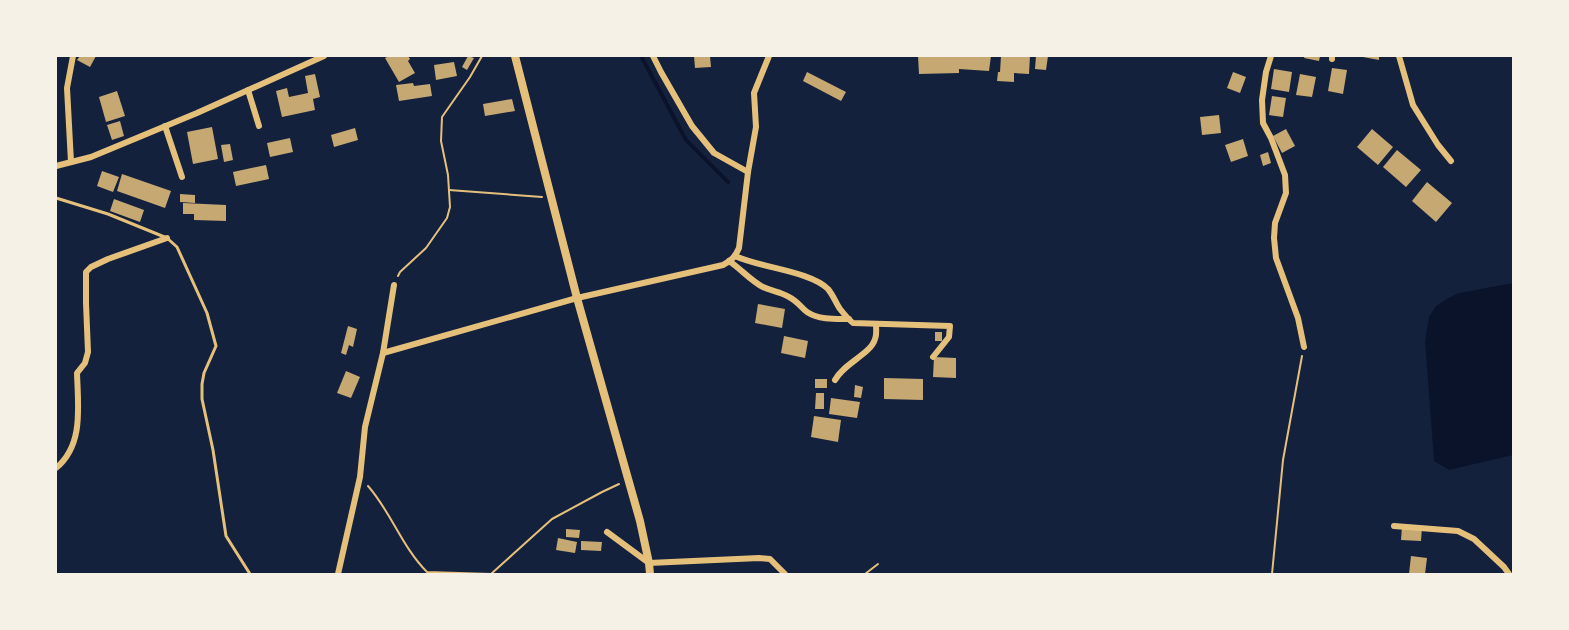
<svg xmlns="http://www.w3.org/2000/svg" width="1569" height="630" viewBox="0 0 1569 630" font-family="'Roboto Condensed',sans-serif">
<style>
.water{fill:#0b132b}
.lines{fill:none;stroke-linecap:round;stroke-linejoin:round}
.stream{stroke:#0b132b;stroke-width:4}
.building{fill:#c6a872}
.path{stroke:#e5c07b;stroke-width:2}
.service{stroke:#e5c07b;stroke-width:3}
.minor{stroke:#e5c07b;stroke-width:6}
.tertiary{stroke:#e5c07b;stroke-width:8}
</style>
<rect width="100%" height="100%" fill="#14213d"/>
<polygon class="water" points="1513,283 1513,455 1449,470 1434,461 1425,341 1429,317 1436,306 1448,298 1459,293"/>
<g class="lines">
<polyline class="stream" points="641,56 686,140 728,182"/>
</g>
<g class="building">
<polygon points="80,56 96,56 90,67 77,60"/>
<polygon points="389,56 408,56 410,59 408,61 415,73 399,82 385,58"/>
<polygon points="468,56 474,58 467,70 462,67"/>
<polygon points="694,56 710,56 711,67 695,68"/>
<polygon points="918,56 991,56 989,71 959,69 959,73 919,74"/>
<polygon points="1001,56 1030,56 1029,74 1014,73 1014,82 997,81 998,72 1000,72"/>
<polygon points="1036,56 1048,56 1046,70 1035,69"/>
<polygon points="1305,56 1320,56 1319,61 1304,58"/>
<polygon points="1363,56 1379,56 1379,60 1363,57"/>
<polygon points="454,62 457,76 436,80 434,65"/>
<polygon points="1332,68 1347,70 1343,94 1328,91"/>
<polygon points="1274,69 1292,72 1289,92 1271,89"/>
<polygon points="807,72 846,92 841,101 803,81"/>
<polygon points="1233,72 1246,77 1240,93 1227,88"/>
<polygon points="315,74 320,97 313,99 315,110 282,117 276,91 287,88 289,97 308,93 305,76"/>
<polygon points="1300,74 1316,77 1312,97 1296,95"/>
<polygon points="413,83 414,86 430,84 432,96 399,101 396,85"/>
<polygon points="117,91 125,116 106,122 99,97"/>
<polygon points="1272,96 1286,98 1283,117 1269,115"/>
<polygon points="512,99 515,111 485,116 483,104"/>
<polygon points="1219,115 1221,133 1202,135 1200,117"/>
<polygon points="120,121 124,136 112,140 107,125"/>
<polygon points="212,127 218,159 193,164 187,132"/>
<polygon points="355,128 358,140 334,147 331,135"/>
<polygon points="1286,129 1295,146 1282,153 1273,136"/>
<polygon points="1372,129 1393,147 1378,165 1357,147"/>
<polygon points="290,138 293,152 270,157 267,143"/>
<polygon points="1243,139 1248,156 1231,162 1225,145"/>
<polygon points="230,144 233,160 224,162 221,145"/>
<polygon points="1397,150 1421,170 1406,187 1383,167"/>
<polygon points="1268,152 1271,163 1263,166 1260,155"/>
<polygon points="266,165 269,179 236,186 233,172"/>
<polygon points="102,171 119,177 113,192 97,186"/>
<polygon points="122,174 171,191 165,208 117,191"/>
<polygon points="1427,182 1452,203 1436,222 1412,201"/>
<polygon points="180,194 195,195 195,203 180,202"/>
<polygon points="114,199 144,210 140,222 110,211"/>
<polygon points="183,203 226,205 226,221 194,220 194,214 183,214"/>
<polygon points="758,304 785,309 782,328 755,323"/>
<polygon points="348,326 357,329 353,347 349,345 346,355 341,353"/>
<rect x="935" y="332" width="7" height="9"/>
<polygon points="784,336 808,341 805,358 781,353"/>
<polygon points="934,357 956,358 956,378 933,377"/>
<polygon points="346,371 360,377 351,398 337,393"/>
<polygon points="884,378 923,379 923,400 884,399"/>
<rect x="815" y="379" width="12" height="9"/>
<polygon points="855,385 863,387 861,398 854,397"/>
<polygon points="816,393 824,393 824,409 815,409"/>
<polygon points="831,398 860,402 857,418 829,414"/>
<polygon points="814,416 841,420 838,442 811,437"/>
<polygon points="1402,526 1422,527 1421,541 1401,540"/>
<polygon points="566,529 580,530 579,538 566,537"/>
<polygon points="558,538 577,542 575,553 556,550"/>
<polygon points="581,541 602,542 601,551 581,550"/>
<polygon points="1411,556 1427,558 1425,574 1409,574"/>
</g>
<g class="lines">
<g class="path">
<polyline points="449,190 542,197"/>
<polyline points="398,276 400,272 426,248 447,218 450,207 448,175 441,141 442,117 470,77 482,56"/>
<path d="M368,486c23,26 34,61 59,86l64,2 61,-55 50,-27 17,-8"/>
<polyline points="865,574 878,564"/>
<polyline points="1272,574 1283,460 1302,356"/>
</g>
<polyline class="service" points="56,198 108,214 167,238 177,247 207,313 216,346 204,373 202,384 202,399 213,450 226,536 250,574"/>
<g class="minor">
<polyline points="653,56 661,72 692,126 714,153 748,172"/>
<polyline points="1271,56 1266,72 1262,100 1263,123 1271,138 1285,175 1286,193 1275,223 1274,238 1276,258 1298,318 1304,347"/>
<polyline points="1399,56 1413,105 1438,145 1451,161"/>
<polyline points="1332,59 1332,56"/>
<polyline points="248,90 259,126"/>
<polyline points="165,126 182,177"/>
<polyline points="71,162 67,88 73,56"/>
<polyline points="56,166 91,157 197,113 324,56"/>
<path d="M735,256c26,12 75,15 93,33 5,6 8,14 12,20 4,5 8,10 13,14l97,3 -1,11 -16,20"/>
<path d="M729,261c12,8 22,20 34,26 8,4 18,5 26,10 8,4 12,10 18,15 12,8 29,7 42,7"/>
<path d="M383,353l194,-55 146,-33c8,-4 12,-8 16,-17l9,-76 8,-45 -2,-34 15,-37"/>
<path d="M835,380c9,-17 36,-26 40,-41 2,-5 1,-11 1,-15"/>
<path d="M56,468c28,-23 22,-62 21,-95l8,-10 3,-11 -2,-49v-31l5,-5 17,-8 59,-21"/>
<polyline points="1394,526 1458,531 1474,539 1504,567 1509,574"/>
<polyline points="607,532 649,563 759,558 770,559 785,574"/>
<polyline points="338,574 360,477 365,427 383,353 394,285"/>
</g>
<polyline class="tertiary" points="515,56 577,298 640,521 649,563 650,574"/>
</g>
<rect width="1569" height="630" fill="none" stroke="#f6f1e7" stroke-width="114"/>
</svg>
